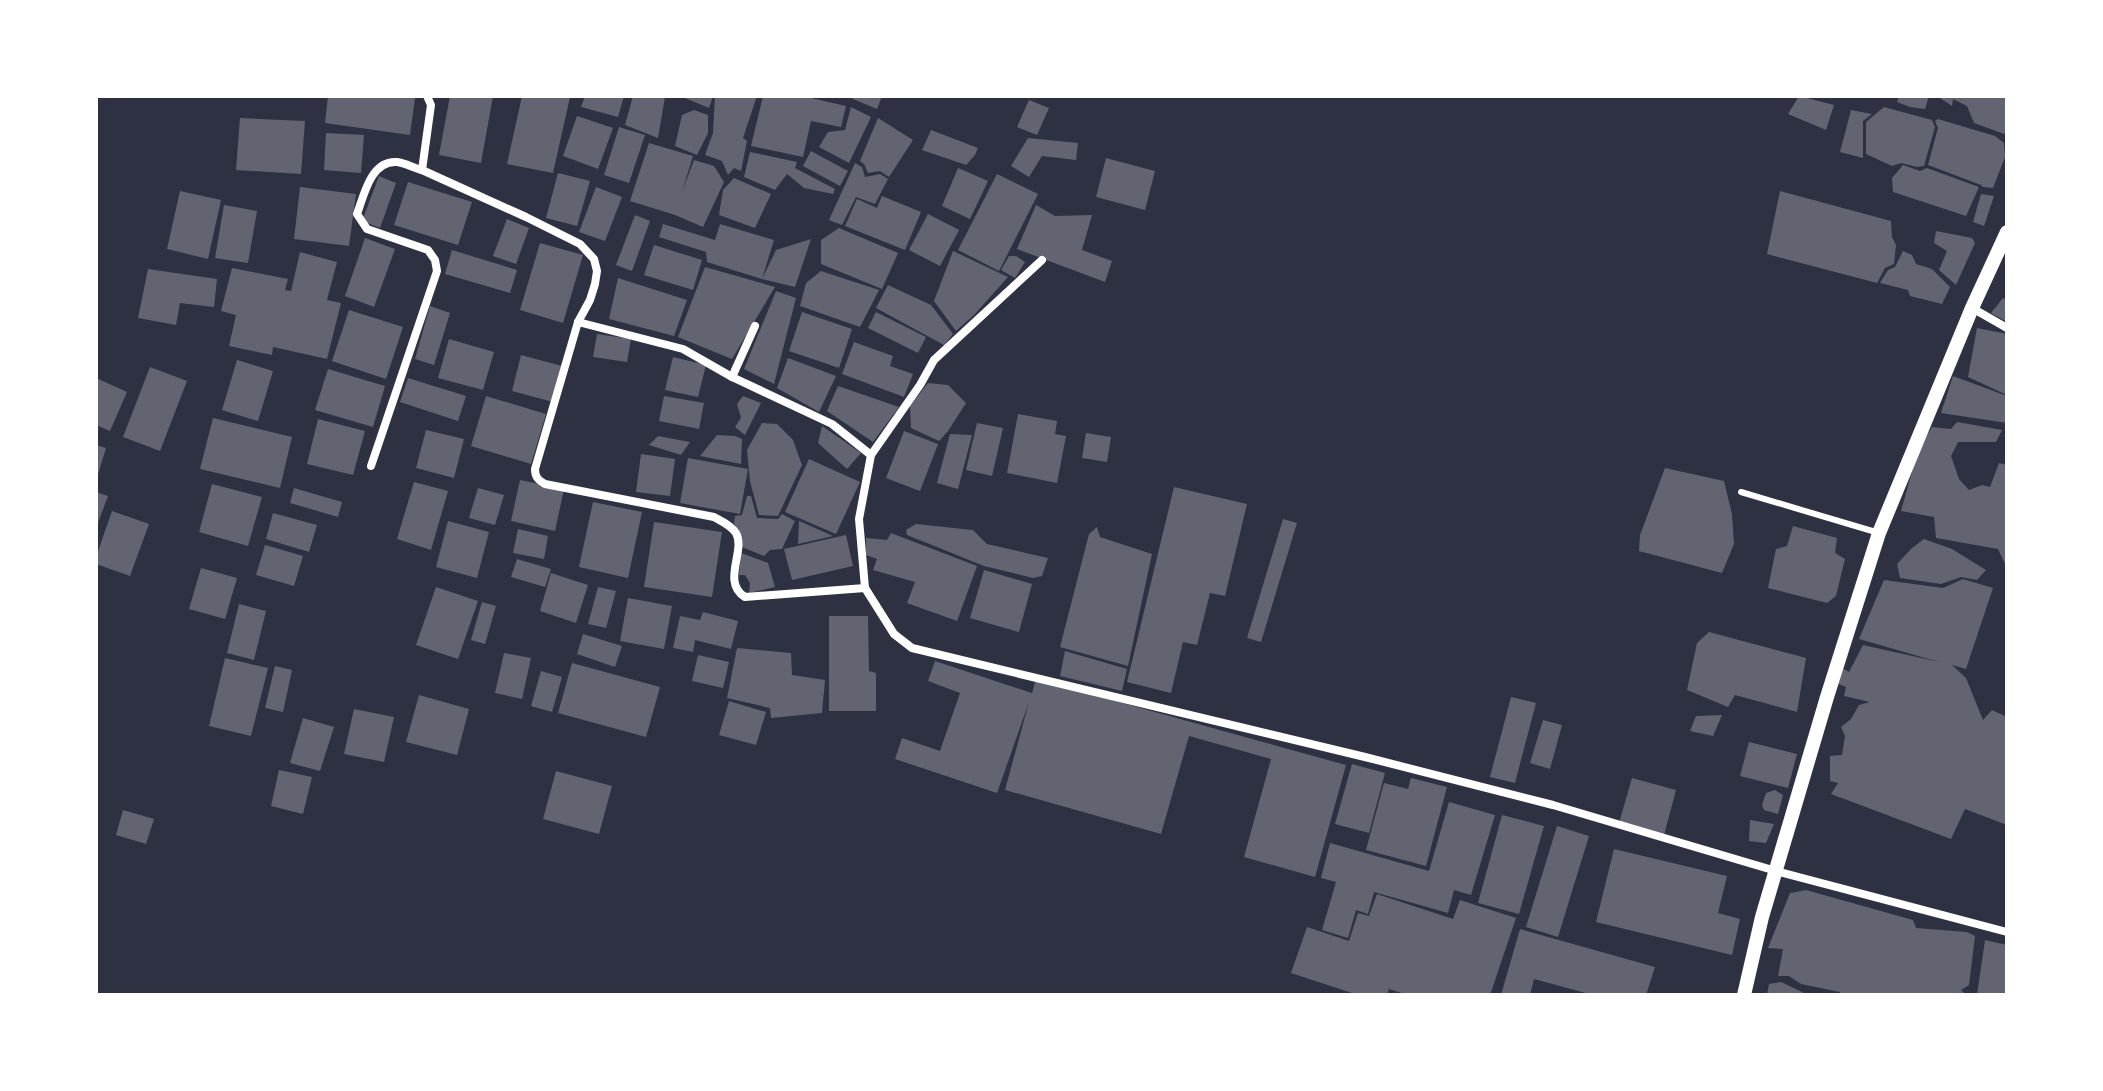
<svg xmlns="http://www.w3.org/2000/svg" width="2103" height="1091" viewBox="0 0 2103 1091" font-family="'Sofia Sans Condensed',sans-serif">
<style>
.building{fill:#626471}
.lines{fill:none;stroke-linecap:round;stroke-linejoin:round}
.service{stroke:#fff;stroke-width:6}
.minor{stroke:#fff;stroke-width:8}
.tertiary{stroke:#fff;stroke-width:14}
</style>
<rect width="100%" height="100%" fill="#2d3142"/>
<g class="building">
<polygon points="328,96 401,96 415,98 410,135 325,123"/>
<polygon points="450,96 493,96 481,163 439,155"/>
<polygon points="522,96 570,97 553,173 507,164"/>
<polygon points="585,96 624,96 618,117 581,107"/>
<polygon points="633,96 665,97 658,138 625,125"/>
<polygon points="680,96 713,96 709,108"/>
<polygon points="715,96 757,96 743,138 747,141 741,171 734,168 728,175 722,161 705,155 713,133"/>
<polygon points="763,96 802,96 846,106 841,127 811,121 803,157 751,146"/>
<polygon points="852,96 882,96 877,109 853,99"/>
<polygon points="1799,96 1834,105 1826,130 1788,114"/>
<polygon points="1899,96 1929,96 1925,109 1910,107 1897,102"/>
<polygon points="1937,96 2007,96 2007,131 2004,134 1974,123 1967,106 1953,99 1952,106"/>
<polygon points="1029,100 1049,108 1037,135 1017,127"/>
<polygon points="851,107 871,117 849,163 819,147 828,132 845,130"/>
<polygon points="1884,107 1932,120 1935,127 1924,166 1917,167 1901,163 1892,166 1866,154 1866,122"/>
<polygon points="694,110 708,115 708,133 697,155 675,146 682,115"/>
<polygon points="1851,110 1872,114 1863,121 1863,158 1840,152"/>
<polygon points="577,116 613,128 598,169 563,156"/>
<polygon points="240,118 305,121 301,174 236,170"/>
<polygon points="878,118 913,140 889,177 880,171 868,173 864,164 860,161"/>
<polygon points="1938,119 1995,136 2004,143 2005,157 1993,188 1983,187 1981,185 1928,165 1938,128 1935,121"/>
<polygon points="619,127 645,135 629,183 604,175"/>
<polygon points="931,130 978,148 975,155 966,165 922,150"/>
<polygon points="326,133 364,135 361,173 324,170"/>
<polygon points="1028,138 1078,143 1076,160 1042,156 1029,177 1011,166"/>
<polygon points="649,143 693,156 682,192 694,160 714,166 724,182 703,227 675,215 630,201"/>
<polygon points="811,151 848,171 840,186 803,166"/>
<polygon points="750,152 797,162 795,168 835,189 833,194 804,188 787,174 775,190 744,177"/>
<polygon points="1106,158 1155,171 1145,210 1096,197"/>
<polygon points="855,163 862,167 865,177 880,174 888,179 875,204 856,197 842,225 829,220"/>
<polygon points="1903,165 1920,171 1927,168 1979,187 1966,216 1893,192 1892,178"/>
<polygon points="958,168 988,181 970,219 942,206"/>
<polygon points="558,173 590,181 577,226 546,218"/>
<polygon points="997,174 1038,194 999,271 958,250"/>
<polygon points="379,176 396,183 380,228 362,221"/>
<polygon points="734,178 771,194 755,228 719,215 723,190"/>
<polygon points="408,182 472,202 458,245 394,225"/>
<polygon points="300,187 356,194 349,246 294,239"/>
<polygon points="596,187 622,197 605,241 579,232"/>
<polygon points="180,191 221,200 208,259 167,249"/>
<polygon points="1780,191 1891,221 1892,237 1896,245 1894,264 1885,268 1877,283 1767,254"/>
<polygon points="1981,194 1994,196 1984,226 1973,222"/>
<polygon points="882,196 921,212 905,250 845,226 857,199 877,208"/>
<polygon points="224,205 257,211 248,263 215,258"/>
<polygon points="1036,205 1055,216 1092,215 1082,250 1112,261 1105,282 1017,249"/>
<polygon points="928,214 959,230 940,266 909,250"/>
<polygon points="635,215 650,221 632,271 616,265"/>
<polygon points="507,219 529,228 516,264 493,256"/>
<polygon points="663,224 715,240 720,224 774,240 762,279 776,250 811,239 795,287 762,279 707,262 706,252 659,237"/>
<polygon points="839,228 898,253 882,289 821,264 821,240"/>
<polygon points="1936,231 1972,238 1975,243 1956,285 1939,270 1947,251 1934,243"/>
<polygon points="365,238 395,249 374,307 345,296"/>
<polygon points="540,243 583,255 563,323 520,310"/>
<polygon points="654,245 702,260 693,290 644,275"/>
<polygon points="452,250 517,270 510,293 445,274"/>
<polygon points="953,251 1008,277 974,315 956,331 934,301"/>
<polygon points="1903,251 1912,255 1916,264 1932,269 1950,287 1942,304 1910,296 1908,290 1880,283 1888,270 1895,267"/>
<polygon points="300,252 337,262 327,300 341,303 327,359 273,347 272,355 229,346 236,315 221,311 232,268 288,279 285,290 291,291"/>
<polygon points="1009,256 1016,256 1025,262 1015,278 1001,270"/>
<polygon points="705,267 775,287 732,359 678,337"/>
<polygon points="148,269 217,279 214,307 180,303 176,325 138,318"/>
<polygon points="821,271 879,290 860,327 800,306 806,283"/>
<polygon points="618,278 687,300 674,336 609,319"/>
<polygon points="888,285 931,305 953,334 944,345 876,308"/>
<polygon points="776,291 796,298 774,384 744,369"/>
<polygon points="2003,298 2007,300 2007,322 1991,313"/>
<polygon points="430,306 450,313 434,365 415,359"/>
<polygon points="349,310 403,327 386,379 332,361"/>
<polygon points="802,312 852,329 839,368 789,351"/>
<polygon points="876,312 926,337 918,353 868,328"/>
<polygon points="1977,328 2007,334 2007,395 1968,377"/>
<polygon points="597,334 631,339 627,362 593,357"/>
<polygon points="449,339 494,352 483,390 438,378"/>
<polygon points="854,342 893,356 890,366 913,374 904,397 842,374"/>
<polygon points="521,355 562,366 553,402 512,391"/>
<polygon points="673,357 706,365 698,397 665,390"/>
<polygon points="788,358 836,376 819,412 777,388"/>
<polygon points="237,360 273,371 258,421 222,410"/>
<polygon points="150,367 187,381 160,451 123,437"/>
<polygon points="328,369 385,386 373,427 315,410"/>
<polygon points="1953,376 2007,396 2007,423 1941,413"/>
<polygon points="96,378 127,392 110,431 96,425"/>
<polygon points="408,378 466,396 458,421 400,402"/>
<polygon points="928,383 948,385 966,403 948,431 939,441 911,428 910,406"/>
<polygon points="838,386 899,407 873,442 827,411"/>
<polygon points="486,396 546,414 531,464 471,446"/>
<polygon points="664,396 704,403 699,429 659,421"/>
<polygon points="743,396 761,403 745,435 735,427 741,418 737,404"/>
<polygon points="1018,414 1057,421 1055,434 1066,436 1057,483 1007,473"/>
<polygon points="213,418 292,437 280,488 200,469"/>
<polygon points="318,419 365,431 353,475 307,464"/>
<polygon points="1957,422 2002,430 1996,442 1958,442 1951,456 1959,479 1969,490 1982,485 1990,487 1999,463 2007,465 2007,568 1998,549 1936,538 1934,517 1901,511 1918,450 1932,427 1951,429"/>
<polygon points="762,423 777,424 793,440 802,465 778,516 759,515 750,481 747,450"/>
<polygon points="977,423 1003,428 992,476 966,470"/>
<polygon points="822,426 861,453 847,469 818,443"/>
<polygon points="426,430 464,439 454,478 416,468"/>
<polygon points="904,431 938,444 920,491 886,478"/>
<polygon points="1086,433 1111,437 1107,462 1082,458"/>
<polygon points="950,434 972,435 958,489 937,483"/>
<polygon points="717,435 735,436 742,439 741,464 700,456"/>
<polygon points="658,436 690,442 681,455 649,445"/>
<polygon points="96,445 106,448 97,478 96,478"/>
<polygon points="641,454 675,459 670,496 636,492"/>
<polygon points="688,458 748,469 740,514 680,503"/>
<polygon points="809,459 860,482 836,534 785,512"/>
<polygon points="1665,468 1724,481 1732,514 1734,544 1722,573 1639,551 1640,535"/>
<polygon points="520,480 564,489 555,531 511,521"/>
<polygon points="414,482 448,491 431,550 397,539"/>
<polygon points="212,484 262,497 248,546 199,532"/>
<polygon points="1174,487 1247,504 1225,596 1210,593 1197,645 1183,642 1171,693 1127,682"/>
<polygon points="294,488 342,502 338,517 290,503"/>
<polygon points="478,488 504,495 495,525 469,518"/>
<polygon points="96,492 108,496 96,528"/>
<polygon points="747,496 751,496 757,518 778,519 782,514 795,521 782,549 770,550 764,556 742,547 740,533 734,524 735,516 742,515"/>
<polygon points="593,502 642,512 628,578 579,567"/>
<polygon points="112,511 149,524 130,576 96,564 96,557"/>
<polygon points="273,513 317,525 309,552 266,539"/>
<polygon points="1283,519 1297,523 1261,642 1247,638"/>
<polygon points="448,521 489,532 477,578 436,567"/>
<polygon points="799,521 833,536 798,544"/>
<polygon points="654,522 722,532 712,597 644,587"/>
<polygon points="916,524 973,530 987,544 1048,558 1042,576 1033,578 984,566 907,535 906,530"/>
<polygon points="1793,526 1837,538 1835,553 1845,559 1836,596 1827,603 1768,588 1776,549 1787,546"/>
<polygon points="1097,527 1100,537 1152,554 1128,666 1060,647 1089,534"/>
<polygon points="518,529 548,536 544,559 513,553"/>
<polygon points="891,533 977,566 957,621 907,603 915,582 873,570 877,559 866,555 866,538 887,540"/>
<polygon points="846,535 853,566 792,580 784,549"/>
<polygon points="1924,539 1952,549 1986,570 1977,580 1961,577 1941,584 1900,578 1897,564 1912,548"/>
<polygon points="265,545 303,556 294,586 256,575"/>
<polygon points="741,553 768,563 775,587 749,593 750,583 745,575 739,575"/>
<polygon points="517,559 551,569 545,587 511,577"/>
<polygon points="201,568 237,578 225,619 189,609"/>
<polygon points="984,570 1032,584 1019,632 970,618"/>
<polygon points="551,573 588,585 576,623 540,611"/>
<polygon points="1963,579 1993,588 1966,669 1952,665 1966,678 1983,720 1992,710 2007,717 2007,825 1965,809 1951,839 1831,794 1838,783 1830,781 1830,756 1842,755 1845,736 1841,727 1851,719 1859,705 1870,702 1844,696 1846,687 1834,682 1842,668 1849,672 1863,645 1939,662 1859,639 1884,580 1943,588"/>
<polygon points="436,587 478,601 458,659 416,645"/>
<polygon points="598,587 616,591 606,628 588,624"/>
<polygon points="628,598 672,606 664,649 620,641"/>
<polygon points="482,602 496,606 485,644 471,640"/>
<polygon points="239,604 266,611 254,660 227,653"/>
<polygon points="703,612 738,621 731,649 695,640 693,652 673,648 680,616 700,620"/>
<polygon points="829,616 868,616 869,671 876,673 876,711 829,711"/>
<polygon points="1709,632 1806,658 1797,712 1735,695 1728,707 1687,690 1697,643"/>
<polygon points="583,634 622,646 615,667 577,654"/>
<polygon points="737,648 791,653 792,675 825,680 822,713 771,718 770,708 727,698"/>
<polygon points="1065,651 1127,669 1122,691 1060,676"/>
<polygon points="504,653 531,658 522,699 495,693"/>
<polygon points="698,655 729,662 723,688 692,681"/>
<polygon points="225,658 268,668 251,736 209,726"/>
<polygon points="935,661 1032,693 1036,679 1346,765 1315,877 1244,857 1271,759 1189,736 1161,834 1005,790 1029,702 997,793 895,759 902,738 940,751 960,693 928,681"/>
<polygon points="572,663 660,687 646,737 558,713"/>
<polygon points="275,666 292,670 283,712 265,708"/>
<polygon points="541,671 562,677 552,712 531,706"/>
<polygon points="419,695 469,709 457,755 406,742"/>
<polygon points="1511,697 1536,703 1515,783 1490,777"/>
<polygon points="729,701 766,712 756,745 719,735"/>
<polygon points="354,709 394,717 384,762 344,754"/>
<polygon points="1722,715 1713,736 1690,731 1696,716"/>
<polygon points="303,718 334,727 320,771 290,763"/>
<polygon points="1543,720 1562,725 1550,769 1530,763"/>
<polygon points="1749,742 1797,754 1788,788 1740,776"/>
<polygon points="1352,764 1385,773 1369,833 1335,824"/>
<polygon points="279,770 312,777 303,814 271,806"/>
<polygon points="556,771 612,786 599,834 543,819"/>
<polygon points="1411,778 1447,787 1426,866 1366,850 1384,783 1408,789"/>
<polygon points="1632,778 1676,790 1664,835 1619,823"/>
<polygon points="1775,790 1783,795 1778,814 1764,810 1762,805 1766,793"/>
<polygon points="1449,802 1495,815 1471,895 1454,890 1448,913 1374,892 1368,914 1356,910 1348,938 1322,930 1336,882 1321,878 1330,843 1429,871"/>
<polygon points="123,810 154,819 146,844 116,835"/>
<polygon points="1502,815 1544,826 1519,914 1478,903"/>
<polygon points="1750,820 1774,824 1766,843 1749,841"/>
<polygon points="1557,826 1589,836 1558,937 1526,927"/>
<polygon points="1614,849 1727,876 1718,913 1740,919 1732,955 1596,922"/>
<polygon points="1806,890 1913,920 1916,928 1967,932 1975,936 1969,985 1961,990 1966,995 1841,995 1840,992 1801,984 1789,976 1778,976 1783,949 1768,948 1790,893"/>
<polygon points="1377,894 1453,919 1460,900 1516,918 1490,995 1408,995 1389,989 1387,995 1358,995 1291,973 1307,927 1349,941 1358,913 1369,916"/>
<polygon points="1520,929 1655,967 1646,995 1593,995 1534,979 1530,995 1501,995"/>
<polygon points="1985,940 2007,945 2007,995 1977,995"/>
<polygon points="1781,982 1802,992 1804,995 1767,995 1769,984"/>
</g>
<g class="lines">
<polyline class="service" points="1741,492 1879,533"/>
<g class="minor">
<path d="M427,96l4,9 -9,65 104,47 54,27 14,15 3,12 -2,13 -5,16 -12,22 -43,147c0,8 3,11 10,15l169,33c7,4 17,8 22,16 10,18 -15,49 9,64l120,-9"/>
<polyline points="1042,260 934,360 920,385 871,455 859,519 865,588 894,634 912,648 1365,757 1553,805 1776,871 2007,932"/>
<polyline points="1972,308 2007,328"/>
<polyline points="578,322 683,349 732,377 832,424 871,455"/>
<polyline points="732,377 755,326"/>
<path d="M371,466l66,-195 -2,-11 -7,-10 -61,-21 -10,-15c7,-19 14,-54 40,-52 8,1 17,6 25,8"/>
</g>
<polyline class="tertiary" points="1744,995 1762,917 1827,697 1879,533 1972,308 2007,232"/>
</g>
<rect width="2103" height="1091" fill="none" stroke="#ffffff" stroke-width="196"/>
</svg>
